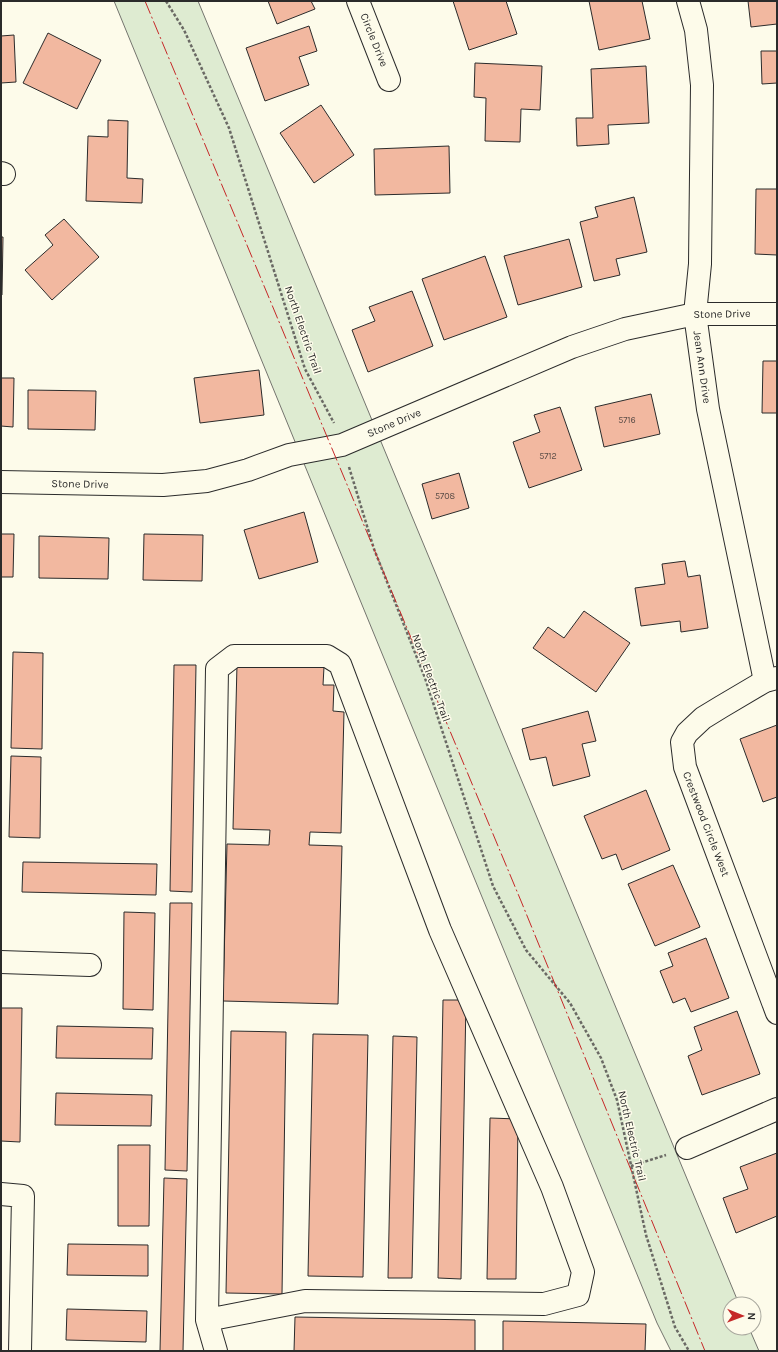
<svg xmlns="http://www.w3.org/2000/svg" width="778" height="1352" viewBox="0 0 778 1352" font-family="Karla,sans-serif">
<style>
.green{fill:#deebd1;stroke:#74746e}
.building{fill:#f2b8a0;stroke:#2b2b2b}
.lines{fill:none;stroke-linecap:round;stroke-linejoin:round}
.minor-casing{stroke:#2b2b2b;stroke-width:24}
.path{stroke:#6a6964;stroke-width:2.5;stroke-dasharray:3 2;stroke-linecap:butt}
.minor{stroke:#fdfbea;stroke-width:22}
.power{stroke:#c62828;stroke-width:1;stroke-dasharray:14 3 2 3;stroke-linecap:butt}
.labels{text-anchor:middle;dominant-baseline:central;stroke-width:3;stroke-linejoin:round;paint-order:stroke}
.number-label{font-size:9px;fill:#5d4e48}
.street-label{font-size:11px;fill:#2b2b2b;stroke:#fdfbea}
</style>
<rect width="100%" height="100%" fill="#fdfbea"/>
<polygon class="green" points="114,1 198,1 739,1304 730,1304 730,1328 749,1328 759,1351 671,1351 657,1323"/>
<g class="building">
<polygon points="268,1 311,1 315,9 277,24"/>
<polygon points="453,1 506,1 517,34 469,50"/>
<polygon points="589,1 642,1 650,39 599,50"/>
<polygon points="748,1 777,1 777,24 751,27"/>
<polygon points="309,26 317,51 299,57 309,85 265,101 246,48"/>
<polygon points="48,33 101,60 77,109 23,83"/>
<polygon points="14,35 16,82 1,83 1,36"/>
<polygon points="761,51 777,51 777,83 762,84"/>
<polygon points="475,63 542,66 540,110 521,109 520,142 485,141 486,98 474,97"/>
<polygon points="646,66 649,123 608,125 609,144 577,146 576,118 593,118 591,69"/>
<polygon points="321,105 354,155 314,183 280,133"/>
<polygon points="108,120 128,121 127,178 143,179 142,203 86,201 88,136 108,137"/>
<polygon points="449,146 450,193 375,195 374,149"/>
<polygon points="756,189 777,189 777,255 755,254"/>
<polygon points="634,197 647,252 616,259 620,275 594,281 580,222 598,217 595,207"/>
<polygon points="64,219 99,257 52,300 25,270 53,245 45,235"/>
<polygon points="1,237 3,237 2,295 1,295"/>
<polygon points="569,239 582,287 518,305 504,256"/>
<polygon points="485,256 507,317 444,340 422,279"/>
<polygon points="412,291 433,346 368,372 352,330 375,321 369,307"/>
<polygon points="763,361 777,361 777,413 762,413"/>
<polygon points="259,370 264,415 200,423 194,378"/>
<polygon points="1,378 14,378 13,427 1,426"/>
<polygon points="28,390 96,391 95,430 28,429"/>
<polygon points="651,394 660,434 604,447 595,407"/>
<polygon points="560,407 582,470 529,488 513,442 540,432 534,415"/>
<polygon points="459,473 469,508 432,519 422,484"/>
<polygon points="304,512 318,562 259,579 244,530"/>
<polygon points="1,534 14,534 13,577 1,577"/>
<polygon points="144,534 203,535 202,581 143,580"/>
<polygon points="39,536 109,538 108,579 39,578"/>
<polygon points="685,561 688,577 700,575 708,628 681,632 680,621 641,626 635,588 665,584 662,564"/>
<polygon points="584,611 630,643 596,692 533,648 548,627 564,638"/>
<polygon points="13,652 43,653 42,749 11,748"/>
<polygon points="237,664 324,667 323,685 334,685 333,711 344,712 341,833 310,832 309,845 342,846 338,1004 223,1001 227,844 269,845 270,830 233,829"/>
<polygon points="174,665 196,665 192,892 170,891"/>
<polygon points="588,711 596,741 582,744 590,776 553,786 546,757 530,760 522,729"/>
<polygon points="777,725 777,797 763,802 740,739"/>
<polygon points="11,756 41,757 40,838 9,837"/>
<polygon points="646,790 670,850 622,870 616,854 602,859 584,816"/>
<polygon points="23,862 157,864 156,895 22,892"/>
<polygon points="673,865 700,927 655,946 628,884"/>
<polygon points="170,903 192,903 187,1171 165,1170"/>
<polygon points="124,912 155,913 153,1010 123,1009"/>
<polygon points="706,938 729,998 691,1012 685,998 673,1003 660,971 673,966 668,953"/>
<polygon points="443,1000 466,1000 461,1279 438,1278"/>
<polygon points="1,1008 22,1008 20,1142 1,1141"/>
<polygon points="737,1011 760,1074 702,1095 688,1056 702,1050 694,1027"/>
<polygon points="57,1026 153,1028 152,1059 56,1058"/>
<polygon points="231,1031 286,1032 282,1294 226,1293"/>
<polygon points="313,1034 368,1035 363,1277 308,1276"/>
<polygon points="393,1036 417,1037 412,1278 388,1278"/>
<polygon points="56,1093 152,1095 151,1126 55,1125"/>
<polygon points="490,1118 518,1119 516,1279 487,1279"/>
<polygon points="118,1145 150,1145 149,1226 118,1226"/>
<polygon points="777,1153 777,1216 736,1233 723,1198 748,1189 740,1167"/>
<polygon points="164,1178 187,1179 183,1351 160,1351"/>
<polygon points="68,1244 148,1245 148,1276 67,1275"/>
<polygon points="67,1309 147,1311 146,1342 66,1340"/>
<polygon points="295,1317 475,1320 475,1351 294,1351"/>
<polygon points="503,1321 646,1324 645,1351 503,1351"/>
</g>
<g class="lines">
<defs>
<g id="minor">
<polyline points="358,1 389,80"/>
<polyline points="688,1 696,30 702,85 700,264 695,314 708,409 765,681"/>
<polyline points="1,173 4,174"/>
<polyline points="1,482 163,485 207,481 248,470 289,455 342,445 572,347 625,329 695,314 777,314"/>
<polyline points="777,678 765,681 721,707 703,718 687,733 682,742 685,767 777,1013"/>
<polyline points="1,962 90,965"/>
<polyline points="687,1148 777,1109"/>
<polyline points="1,1194 23,1196 20,1351"/>
<polyline points="207,1320 305,1301 544,1304 578,1295 583,1272 552,1187 440,930 340,664 327,656 234,656 217,669 207,1320 216,1351"/>
</g>
</defs>
<use href="#minor" class="minor-casing"/>
<g class="path">
<polyline points="166,1 184,30 229,128 305,369 334,423"/>
<polyline points="349,467 374,549 425,678 493,886 526,950 570,1003 601,1058 617,1100 646,1235 675,1327 689,1351"/>
<polyline points="631,1166 666,1155"/>
</g>
<use href="#minor" class="minor"/>
<polyline class="power" points="145,1 521,901 705,1351"/>
</g>
<g class="labels">
<g class="number-label">
<text x="627" y="420">5716</text>
<text x="548" y="456">5712</text>
<text x="445" y="496">5708</text>
</g>
<g class="street-label">
<text transform="translate(374 40) rotate(68)">Circle Drive</text>
<text transform="translate(722 314) rotate(-1)">Stone Drive</text>
<text transform="translate(303 330) rotate(71)">North Electric Trail</text>
<text transform="translate(702 367) rotate(82)">Jean Ann Drive</text>
<text transform="translate(394 423) rotate(-23)">Stone Drive</text>
<text transform="translate(80 484) rotate(1)">Stone Drive</text>
<text transform="translate(431 678) rotate(70)">North Electric Trail</text>
<text transform="translate(706 824) rotate(69)">Crestwood Circle West</text>
<text transform="translate(632 1136) rotate(77)">North Electric Trail</text>
</g>
</g>
<rect width="778" height="1352" fill="none" stroke="#2b2b2b" stroke-width="4"/>
<g transform="translate(742 1316) rotate(91)"><circle r="19" fill="#fdfbea" stroke="#a9a89e"/>
<path d="M0-3L7 15L0 10L-7 15Z" fill="#c62828"/>
<text y="-6" font-size="11" font-weight="bold" text-anchor="middle" fill="#2b2b2b">N</text>
</g>
</svg>
